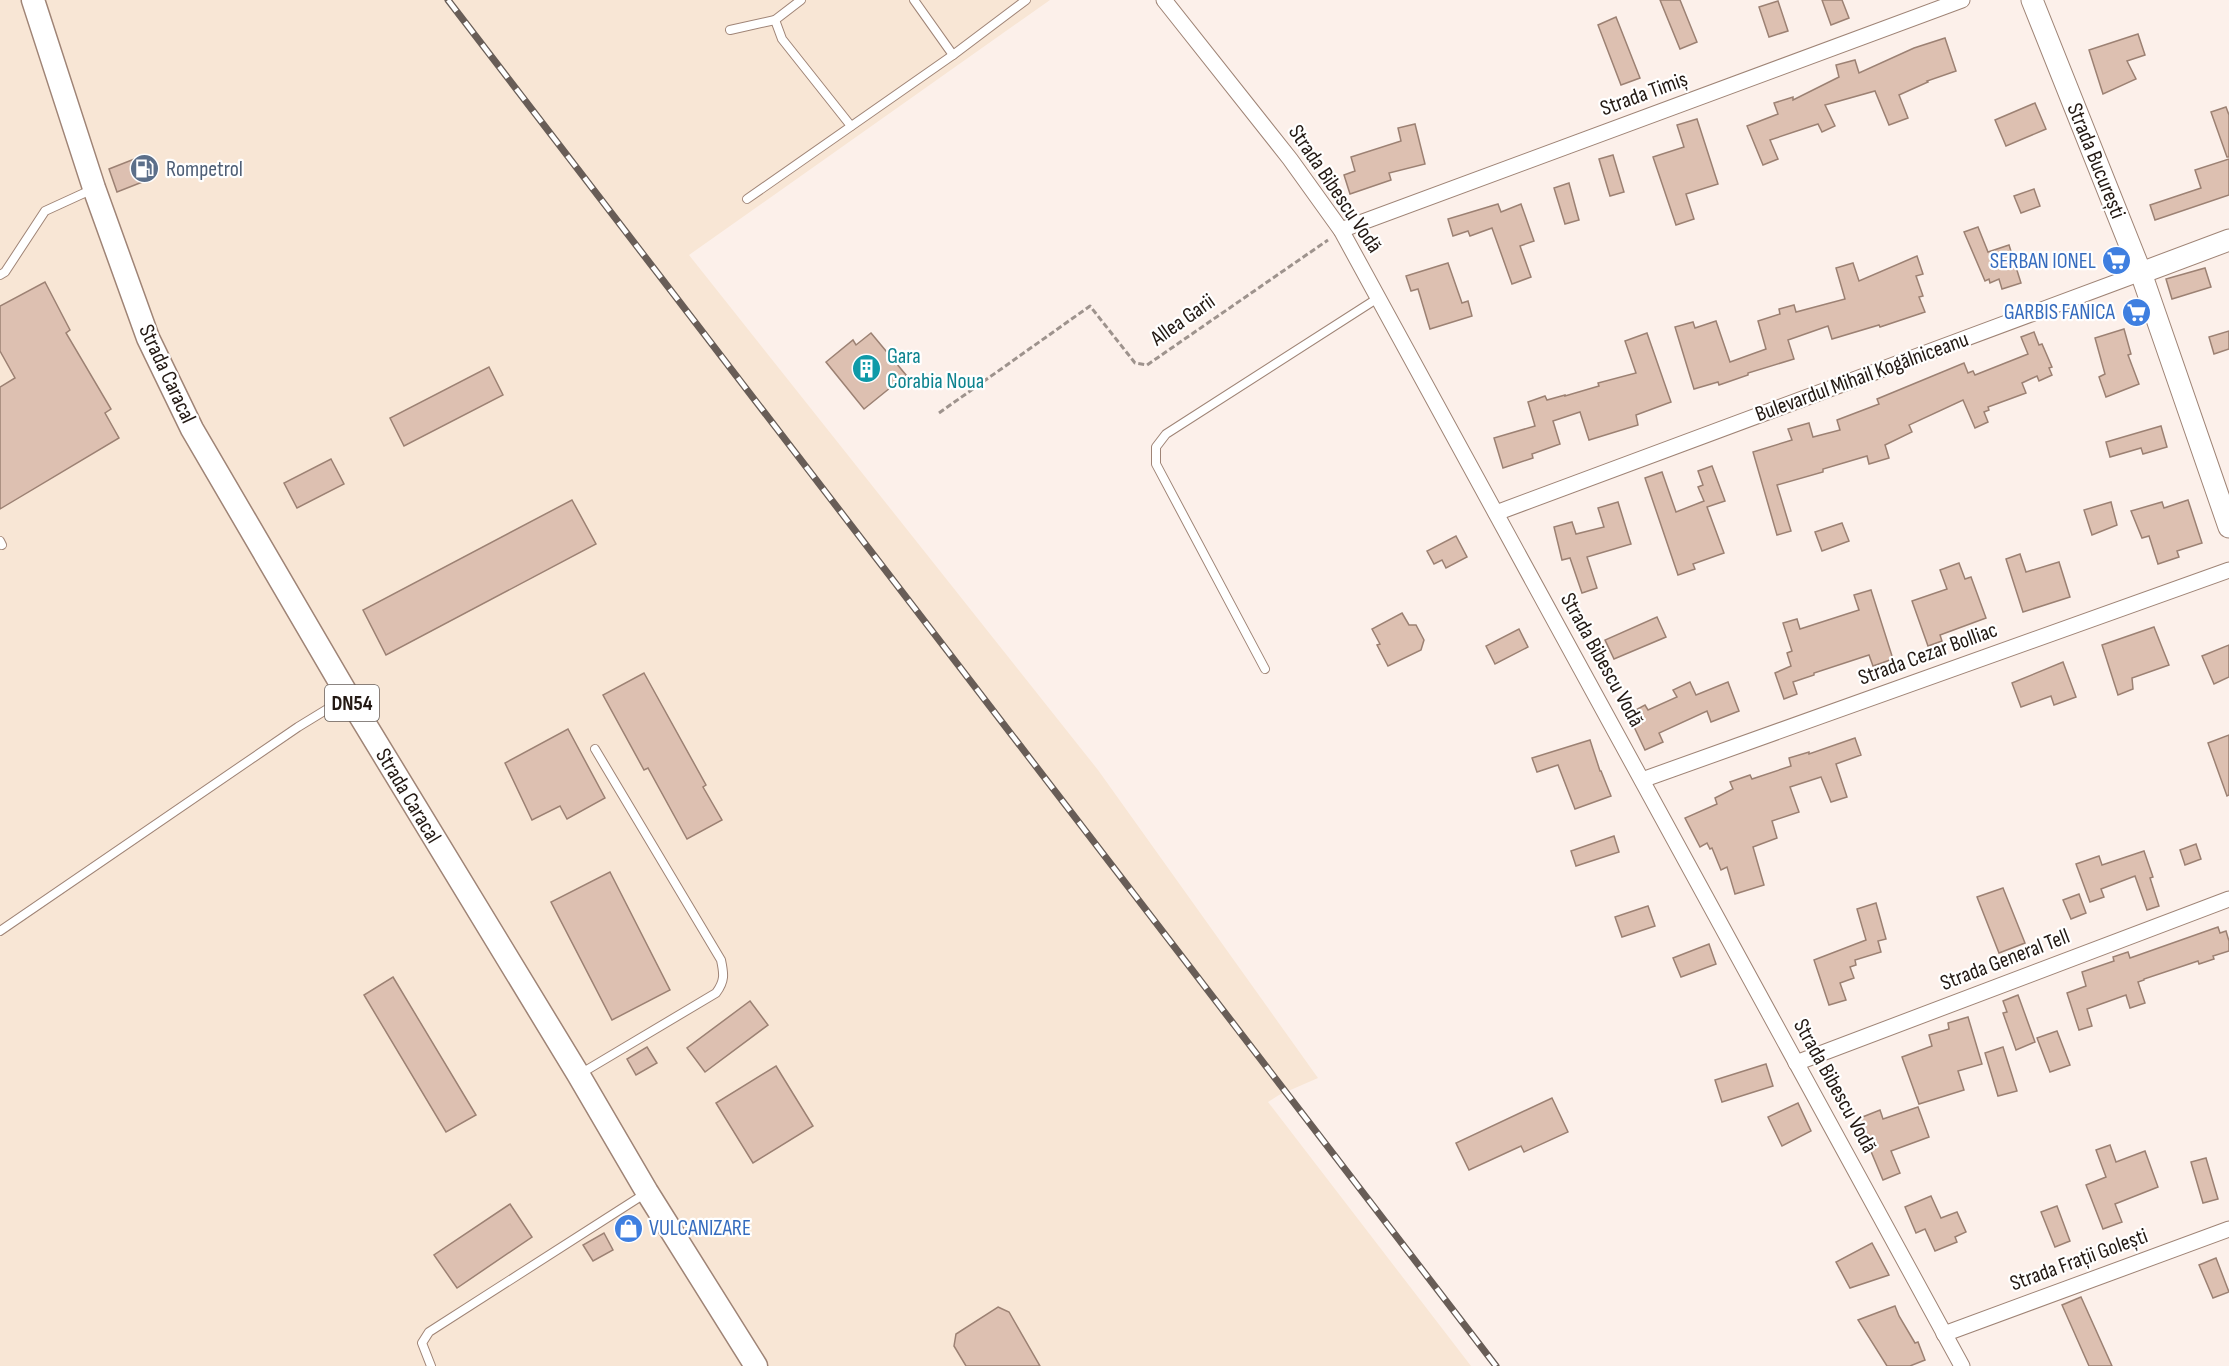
<svg xmlns="http://www.w3.org/2000/svg" width="2229" height="1366" viewBox="0 0 2229 1366" font-family="'Sofia Sans Condensed',sans-serif">
<style>
.industrial{fill:#f8e6d5}
.building{fill:#ddc0b1;stroke:#9c8173;stroke-width:1.5}
.lines{fill:none;stroke-linecap:round;stroke-linejoin:round}
.lane-casing{stroke:#9f8476;stroke-width:10}
.street-casing{stroke:#9f8476;stroke-width:17}
.secondary-casing{stroke:#9f8476;stroke-width:23}
.primary-casing{stroke:#9f8476;stroke-width:25}
.path{stroke:#9e938d;stroke-width:3;stroke-dasharray:6 3;stroke-linecap:butt}
.lane{stroke:#fff;stroke-width:8}
.street{stroke:#fff;stroke-width:15}
.secondary{stroke:#fff;stroke-width:21}
.primary{stroke:#fff;stroke-width:22}
.rail-casing{stroke:#685d57;stroke-width:7}
.rail{stroke:#fff;stroke-width:4.5;stroke-dasharray:14;stroke-linecap:butt}
.labels{text-anchor:middle;dominant-baseline:central;stroke-width:4.5;stroke-linejoin:round;paint-order:stroke}
.shield{fill:#fff;stroke:#655e5a;stroke-width:1.5}
.shield-label{font-size:21px;font-weight:bold;fill:#231913}
.street-label{font-size:22px;fill:#231913;stroke:#fff}
.service-label{font-size:22px;fill:#4e5e75;stroke:#fff;text-anchor:start}
.shop-label{font-size:22px;fill:#366cbe;stroke:#fff;text-anchor:end}
.culture-label{font-size:22px;fill:#0d838f;stroke:#fff;text-anchor:start}
</style>
<rect width="100%" height="100%" fill="#fcf0ea"/>
<polygon class="industrial" points="0,0 1050,0 689,255 1098,770 1318,1078 1279,1095 1268,1102 1471,1366 0,1366"/>
<g class="building">
<polygon points="1660,0 1680,0 1697,42 1680,49"/>
<polygon points="1822,0 1842,0 1849,18 1831,25"/>
<polygon points="1778,1 1788,31 1769,37 1759,7"/>
<polygon points="1616,17 1640,78 1621,85 1598,25"/>
<polygon points="2138,34 2145,55 2127,61 2136,79 2103,94 2089,50"/>
<polygon points="1945,38 1956,71 1927,81 1928,82 1899,95 1908,118 1889,125 1875,91 1825,105 1835,126 1822,132 1818,124 1770,140 1778,159 1763,165 1747,126 1778,114 1774,103 1793,97 1793,100 1839,77 1836,65 1855,60 1859,73 1914,48"/>
<polygon points="2035,103 2046,129 2006,146 1995,120"/>
<polygon points="2226,107 2229,115 2229,157 2227,157 2211,112"/>
<polygon points="1697,119 1718,184 1686,194 1694,219 1676,225 1653,157 1684,147 1677,125"/>
<polygon points="1415,124 1425,164 1389,173 1391,180 1350,194 1344,175 1355,171 1351,157 1401,141 1398,128"/>
<polygon points="1613,155 1624,192 1610,196 1599,159"/>
<polygon points="142,156 150,179 117,192 109,169"/>
<polygon points="2229,159 2229,195 2155,220 2150,205 2201,188 2195,170"/>
<polygon points="1569,183 1579,220 1565,224 1554,188"/>
<polygon points="2034,189 2040,206 2021,213 2014,196"/>
<polygon points="1498,204 1501,212 1521,204 1534,241 1520,246 1531,277 1512,284 1492,228 1470,236 1468,231 1453,236 1448,219"/>
<polygon points="1978,227 1988,252 2009,245 2021,283 2002,289 1999,279 1990,283 1989,279 1985,281 1964,232"/>
<polygon points="1917,256 1923,274 1916,276 1923,296 1919,297 1925,312 1880,327 1879,325 1832,339 1828,326 1788,340 1794,359 1748,373 1748,375 1719,385 1718,382 1694,389 1675,327 1693,322 1695,328 1716,321 1730,362 1766,349 1758,321 1780,314 1779,309 1794,305 1796,312 1845,299 1836,268 1853,263 1859,281"/>
<polygon points="1448,263 1462,303 1468,301 1472,316 1430,329 1418,289 1411,291 1406,276"/>
<polygon points="2205,268 2211,287 2172,299 2166,279"/>
<polygon points="45,282 70,330 66,333 111,409 105,413 119,438 0,509 0,387 15,378 0,351 0,306"/>
<polygon points="2124,329 2131,354 2128,355 2139,384 2106,397 2099,377 2105,374 2095,338"/>
<polygon points="2229,331 2229,349 2214,354 2209,337"/>
<polygon points="2034,332 2039,345 2042,344 2052,367 2049,368 2052,375 2039,381 2037,376 2022,383 2026,393 1988,407 1989,410 1984,412 1988,422 1975,428 1963,400 1909,425 1912,432 1885,445 1889,458 1869,464 1867,456 1823,469 1823,472 1777,485 1791,531 1777,535 1753,452 1792,440 1788,429 1809,423 1813,437 1840,430 1837,420 1879,404 1877,399 1964,363 1968,373 1973,371 1975,375 2028,354 2021,337"/>
<polygon points="871,333 906,375 864,409 826,362 853,340 856,345"/>
<polygon points="1647,333 1671,402 1636,415 1638,425 1589,440 1580,412 1553,421 1560,444 1532,454 1533,458 1503,468 1494,438 1535,426 1528,402 1545,396 1547,400 1565,395 1565,396 1599,386 1598,383 1636,373 1625,341"/>
<polygon points="489,367 503,395 404,446 390,418"/>
<polygon points="2161,426 2167,447 2143,454 2141,448 2110,457 2106,442"/>
<polygon points="331,459 344,484 297,508 284,483"/>
<polygon points="1712,466 1725,501 1707,507 1724,553 1693,564 1695,569 1678,575 1645,478 1662,472 1676,512 1704,501 1698,487 1703,485 1698,471"/>
<polygon points="572,500 596,544 386,655 363,610"/>
<polygon points="2188,500 2202,543 2177,551 2179,557 2158,564 2149,536 2142,538 2131,511 2162,502 2164,508"/>
<polygon points="1618,502 1631,544 1587,557 1597,588 1582,593 1570,558 1562,560 1554,527 1572,522 1576,534 1604,527 1598,508"/>
<polygon points="2111,502 2117,525 2092,535 2084,510"/>
<polygon points="1842,523 1849,541 1822,551 1815,532"/>
<polygon points="1456,536 1467,557 1446,568 1442,560 1434,564 1427,551"/>
<polygon points="2020,554 2026,572 2059,562 2070,597 2023,612 2006,559"/>
<polygon points="1959,563 1965,579 1971,577 1986,618 1940,635 1942,641 1928,646 1912,601 1947,589 1940,570"/>
<polygon points="1871,590 1893,659 1873,666 1869,655 1814,673 1814,675 1793,682 1797,694 1784,699 1775,673 1791,666 1787,653 1792,651 1783,623 1797,619 1800,629 1859,610 1854,595"/>
<polygon points="1402,613 1409,625 1416,625 1424,640 1421,650 1388,666 1377,645 1380,644 1372,629"/>
<polygon points="1657,617 1666,637 1614,659 1605,640"/>
<polygon points="2154,627 2169,665 2132,678 2133,689 2118,695 2102,645"/>
<polygon points="1519,629 1528,647 1495,664 1486,646"/>
<polygon points="2229,645 2229,677 2214,684 2202,656"/>
<polygon points="2063,662 2076,697 2054,705 2051,696 2021,707 2012,683"/>
<polygon points="644,673 706,785 703,787 722,820 687,839 648,768 644,770 603,695"/>
<polygon points="1690,682 1696,695 1728,682 1739,711 1711,722 1707,711 1659,733 1663,742 1645,750 1628,714 1645,705 1648,710 1677,697 1673,690"/>
<polygon points="568,729 605,798 567,819 560,806 532,820 505,763"/>
<polygon points="2229,735 2229,795 2227,796 2208,743"/>
<polygon points="1855,738 1861,755 1836,764 1847,797 1831,802 1821,777 1790,787 1799,812 1772,821 1777,838 1753,847 1764,885 1735,894 1727,867 1721,870 1712,848 1710,849 1707,843 1700,847 1685,818 1717,804 1715,798 1733,789 1730,782 1750,775 1752,779 1791,766 1789,758 1809,752 1809,754"/>
<polygon points="1590,740 1600,771 1601,771 1611,796 1575,809 1558,765 1537,772 1532,758"/>
<polygon points="1614,836 1619,852 1576,866 1571,851"/>
<polygon points="2196,844 2201,859 2185,865 2180,850"/>
<polygon points="2144,851 2153,877 2150,878 2159,906 2147,910 2135,876 2101,889 2104,897 2090,902 2076,864 2099,856 2102,865"/>
<polygon points="610,872 670,990 612,1020 551,902"/>
<polygon points="2003,888 2025,943 1999,953 1977,897"/>
<polygon points="2079,894 2086,913 2071,919 2063,900"/>
<polygon points="1876,903 1886,939 1878,941 1881,952 1855,960 1856,965 1850,967 1854,978 1840,983 1846,1000 1829,1005 1814,960 1866,940 1857,909"/>
<polygon points="1648,906 1655,926 1622,937 1615,917"/>
<polygon points="2218,927 2220,933 2226,931 2229,941 2229,951 2213,956 2214,959 2199,964 2198,961 2144,979 2144,980 2138,982 2145,1003 2130,1008 2126,995 2087,1009 2092,1026 2079,1030 2067,993 2086,986 2082,972 2114,961 2113,957 2128,952 2130,958"/>
<polygon points="1709,944 1716,964 1681,977 1673,958"/>
<polygon points="393,977 476,1115 446,1132 364,995"/>
<polygon points="2018,995 2035,1042 2016,1050 2003,1013 2007,1012 2003,1001"/>
<polygon points="750,1001 768,1025 705,1072 687,1048"/>
<polygon points="1968,1017 1982,1064 1958,1071 1964,1090 1919,1104 1902,1057 1932,1046 1929,1035 1949,1029 1948,1023"/>
<polygon points="2057,1031 2070,1065 2050,1072 2037,1038"/>
<polygon points="647,1047 657,1063 636,1075 627,1059"/>
<polygon points="2003,1047 2017,1091 1998,1096 1985,1053"/>
<polygon points="1766,1064 1773,1086 1722,1102 1715,1080"/>
<polygon points="776,1066 813,1126 753,1163 716,1103"/>
<polygon points="1552,1098 1568,1132 1524,1152 1521,1146 1469,1170 1456,1143"/>
<polygon points="1798,1103 1811,1131 1782,1146 1768,1117"/>
<polygon points="1918,1107 1929,1137 1891,1151 1900,1173 1883,1180 1867,1142 1864,1143 1855,1120 1880,1110 1883,1119"/>
<polygon points="2110,1145 2116,1162 2145,1151 2158,1187 2115,1204 2122,1222 2103,1229 2086,1185 2106,1177 2096,1150"/>
<polygon points="2206,1158 2218,1199 2203,1203 2191,1162"/>
<polygon points="1931,1196 1941,1218 1957,1212 1966,1232 1955,1237 1957,1242 1935,1251 1925,1229 1916,1233 1905,1207"/>
<polygon points="510,1204 532,1237 457,1288 434,1255"/>
<polygon points="2057,1206 2070,1241 2055,1247 2041,1212"/>
<polygon points="604,1233 613,1250 593,1261 583,1245"/>
<polygon points="1872,1243 1889,1275 1850,1288 1836,1262"/>
<polygon points="2216,1258 2229,1292 2213,1298 2199,1265"/>
<polygon points="2081,1297 2112,1366 2089,1366 2062,1305"/>
<polygon points="1895,1306 1899,1316 1915,1343 1918,1342 1925,1360 1910,1366 1887,1366 1858,1320"/>
<polygon points="998,1307 1009,1312 1040,1366 966,1366 954,1346 956,1334"/>
</g>
<g class="lines">
<defs>
<g id="lane">
<polyline points="914,0 953,55"/>
<polyline points="775,20 782,39 851,126"/>
<polyline points="730,30 775,20 801,0"/>
<polyline points="747,199 953,55 1026,0"/>
<polyline points="0,275 5,272 45,211 93,189"/>
<polyline points="0,541 2,545"/>
<polyline points="1265,669 1156,464 1156,447 1166,434 1378,298"/>
<polyline points="0,931 298,727 347,697"/>
<path d="M580,1074l136,-81c9,-12 8,-19 5,-33l-126,-211"/>
<polyline points="431,1366 422,1343 429,1332 646,1193"/>
</g>
<g id="street">
<polyline points="1164,0 1290,159 1341,230 1962,1366"/>
<polyline points="1341,230 1962,0"/>
<polyline points="1496,513 2141,273"/>
<polyline points="1642,780 2229,570"/>
<polyline points="1796,1063 2229,899"/>
<polyline points="1944,1334 2229,1229"/>
</g>
<g id="secondary">
<polyline points="2032,0 2141,273 2229,527"/>
<polyline points="2141,273 2229,240"/>
</g>
<polyline id="primary" points="33,0 94,188 148,338 192,429 348,696 578,1074 647,1192 756,1366"/>
</defs>
<use href="#lane" class="lane-casing"/>
<use href="#street" class="street-casing"/>
<use href="#secondary" class="secondary-casing"/>
<use href="#primary" class="primary-casing"/>
<polyline class="path" points="939,413 1090,306 1135,363 1147,365 1328,240"/>
<use href="#lane" class="lane"/>
<use href="#street" class="street"/>
<use href="#secondary" class="secondary"/>
<use href="#primary" class="primary"/>
<defs>
<polyline id="rail" points="448,0 1496,1366"/>
</defs>
<use href="#rail" class="rail-casing"/>
<use href="#rail" class="rail"/>
</g>
<defs>
<symbol id="fuel-disc" viewBox="-11 -11 22 22"><circle r="9.5" fill="#5c6f8a" stroke="#fff"/><path d="M-5.5-6h7V0h2V4h1.3V-2.5L3-4.5l.8-.8L6-3V5H2.5V1h-1V6h-7ZM-4.2-4.7v3.2H.2V-4.7Z" fill="#fff"/></symbol>
<symbol id="supermarket-disc" viewBox="-11 -11 22 22"><circle r="9.5" fill="#3f7fe0" stroke="#fff"/><path d="M-6-5.5h2.5l.6 2H6L4.5 2H-2.5L-4.4-4H-6ZM-1.5 3.2a1.3 1.3 0 1 0 .1 0ZM3 3.2a1.3 1.3 0 1 0 .1 0Z" fill="#fff"/></symbol>
<symbol id="building-disc" viewBox="-11 -11 22 22"><circle r="9.5" fill="#0f9aa8" stroke="#fff"/><path d="M-4-6H4V6H1V3H-1V6H-4ZM-2.5-4.3h1.7v1.8h-1.7ZM.8-4.3h1.7v1.8H.8ZM-2.5-1h1.7V.8h-1.7ZM.8-1h1.7V.8H.8Z" fill="#fff"/></symbol>
<symbol id="shop-disc" viewBox="-11 -11 22 22"><circle r="9.5" fill="#3f7fe0" stroke="#fff"/><path d="M-5-2.5h2.3a2.7 3.5 0 0 1 5.4 0H5L5.5 6h-11ZM-1.5-2.5h3a1.5 2.3 0 0 0-3 0Z" fill="#fff"/></symbol>
</defs>
<g fill-rule="evenodd">
<use href="#fuel-disc" x="128" y="152" width="33" height="33"/>
<use href="#supermarket-disc" x="2100" y="244" width="33" height="33"/>
<use href="#supermarket-disc" x="2120" y="296" width="33" height="33"/>
<use href="#building-disc" x="850" y="352" width="33" height="33"/>
<use href="#shop-disc" x="612" y="1212" width="33" height="33"/>
</g>
<g class="labels">
<rect class="shield" x="325" y="685" width="54" height="36" rx="4.5"/>
<g class="shield-label">
<text x="352" y="703">DN54</text>
</g>
<g class="street-label">
<text transform="translate(1644 94) rotate(-20)">Strada Timiș</text>
<text transform="translate(2096 161) rotate(68)">Strada București</text>
<text transform="translate(1335 189) rotate(56)">Strada Bibescu Vodă</text>
<text transform="translate(1183 320) rotate(-35)">Allea Garii</text>
<text transform="translate(167 374) rotate(65)">Strada Caracal</text>
<text transform="translate(1862 377) rotate(-20)">Bulevardul Mihail Kogălniceanu</text>
<text transform="translate(1928 654) rotate(-20)">Strada Cezar Bolliac</text>
<text transform="translate(1602 660) rotate(61)">Strada Bibescu Vodă</text>
<text transform="translate(408 796) rotate(59)">Strada Caracal</text>
<text transform="translate(2005 960) rotate(-21)">Strada General Tell</text>
<text transform="translate(1835 1086) rotate(61)">Strada Bibescu Vodă</text>
<text transform="translate(2079 1260) rotate(-20)">Strada Frații Golești</text>
</g>
<g class="service-label">
<text x="166" y="169">Rompetrol</text>
</g>
<g class="shop-label">
<text x="2096" y="261">SERBAN IONEL</text>
<text x="2115" y="312">GARBIS FANICA</text>
<text x="649" y="1228" text-anchor="start">VULCANIZARE</text>
</g>
<g class="culture-label">
<text x="887" y="356">Gara<tspan x="887" dy="25">Corabia Noua</tspan></text>
</g>
</g>
</svg>
